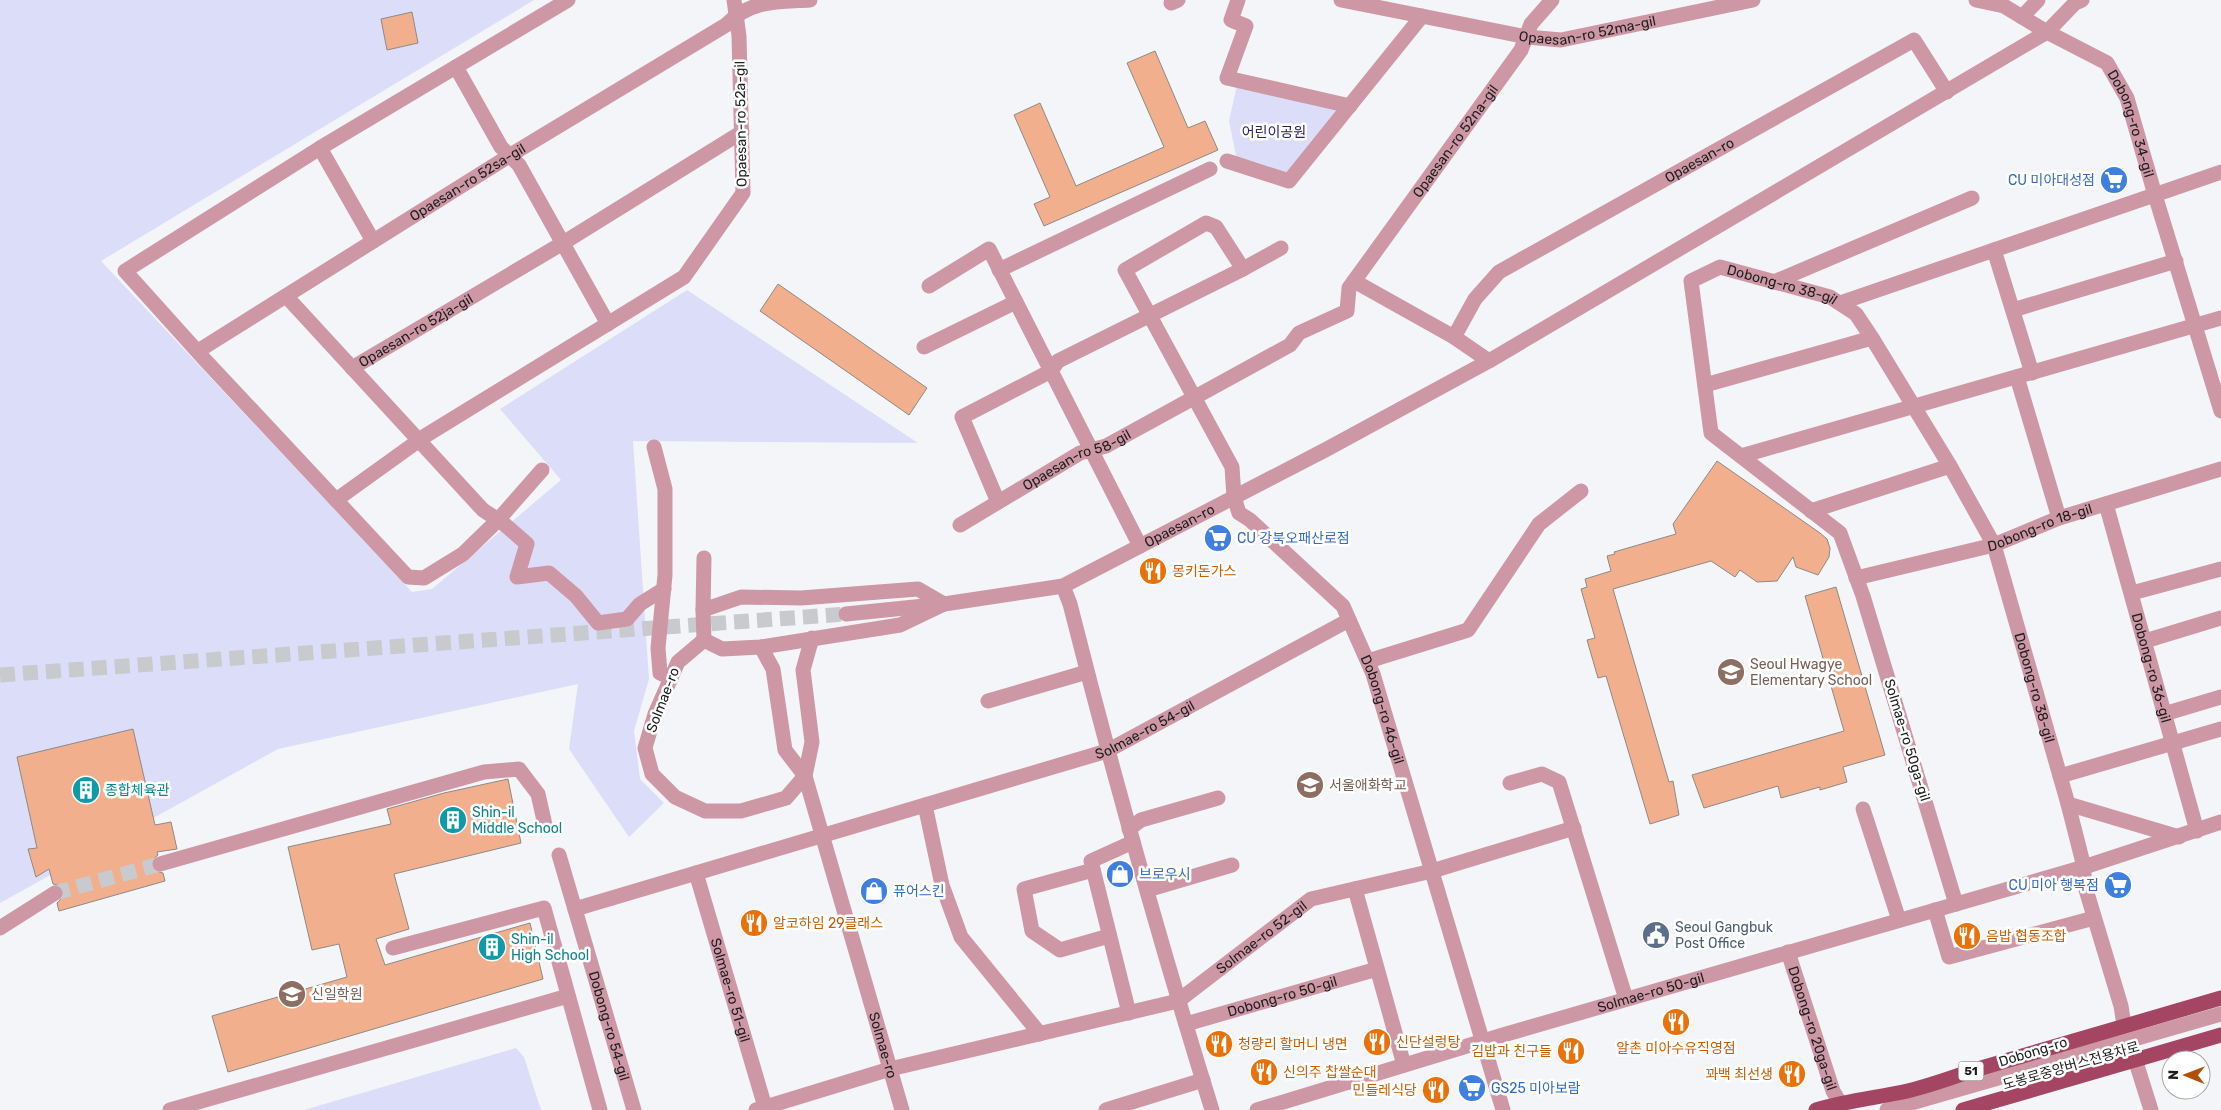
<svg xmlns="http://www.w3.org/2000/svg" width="2221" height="1110" viewBox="0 0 2221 1110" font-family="Rubik,'Noto Sans KR',sans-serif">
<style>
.green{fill:#dcddf9}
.building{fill:#f2af8d;stroke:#8d8987}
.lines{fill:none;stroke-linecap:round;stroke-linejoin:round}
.minor-tunnel{stroke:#c9cacd;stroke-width:15;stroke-dasharray:15 8;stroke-linecap:butt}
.minor{stroke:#ce97a6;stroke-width:15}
.major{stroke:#a44564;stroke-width:15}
.labels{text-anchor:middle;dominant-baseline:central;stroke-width:5;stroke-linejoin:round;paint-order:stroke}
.shield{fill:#fff;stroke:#626262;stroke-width:1}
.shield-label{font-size:12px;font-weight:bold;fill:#1e1e1f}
.street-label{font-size:14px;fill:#1e1e1f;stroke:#fff}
.park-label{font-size:14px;fill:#2d226b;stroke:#fff}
.shop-label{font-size:14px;fill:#366cbe;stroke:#fff;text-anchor:start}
.food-label{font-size:14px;fill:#c56008;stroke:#fff;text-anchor:start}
.education-label{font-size:14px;fill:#785e54;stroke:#fff;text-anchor:start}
.culture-label{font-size:14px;fill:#0d838f;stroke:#fff;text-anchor:start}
.service-label{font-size:14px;fill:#4e5e75;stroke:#fff;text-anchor:start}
</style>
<rect width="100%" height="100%" fill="#f4f5f8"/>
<g class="green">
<polygon points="0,0 534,0 101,261 412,592 432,589 561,480 500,409 687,290 918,443 633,441 649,679 634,731 640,779 664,803 629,837 569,749 578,684 278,749 0,903"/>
<polygon points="1238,81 1350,106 1290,180 1238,165 1229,121"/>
<polygon points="516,1048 524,1057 541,1110 304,1110"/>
</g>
<g class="building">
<polygon points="412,12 418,43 387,50 381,19"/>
<polygon points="1155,51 1188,128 1205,121 1218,150 1044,226 1034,204 1050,197 1014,115 1040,103 1076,186 1164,147 1127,63"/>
<polygon points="778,284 927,388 909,415 760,311"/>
<polygon points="1717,461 1820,533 1827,539 1830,548 1829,557 1818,575 1796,567 1793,557 1777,581 1757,582 1740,570 1735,577 1711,561 1613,589 1669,782 1673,781 1679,815 1650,824 1606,676 1598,678 1587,640 1595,638 1581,589 1587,587 1585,579 1611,571 1607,556 1615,554 1614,552 1676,534 1673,524"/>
<polygon points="1836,587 1885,755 1843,767 1847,782 1820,790 1820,787 1781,798 1778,786 1704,808 1692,775 1844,731 1805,596"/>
<polygon points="133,729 155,825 171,822 177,849 157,852 158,855 151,861 153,870 163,873 165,881 59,911 57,903 63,897 63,888 59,885 53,884 49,869 36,877 28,849 37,848 17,757"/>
<polygon points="508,779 521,843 394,874 409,929 376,939 385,965 530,923 543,979 228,1072 212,1016 347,977 339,944 312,950 288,847 391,824 387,809 444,793"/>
</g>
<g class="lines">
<g class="minor-tunnel">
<polyline points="0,675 846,614"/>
<polyline points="55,893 160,864"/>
</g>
<g class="minor">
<polyline points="1238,0 1231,20 1246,26 1227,78 1350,106"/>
<path id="s1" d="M1341,0l186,37 34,3 192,-40"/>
<path id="s2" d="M1976,0l28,6 43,26 60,31 20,35 28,97 66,216"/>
<polyline points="1171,3 1178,0"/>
<polyline points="2022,17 2038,0"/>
<polyline points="456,67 501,147 519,165 608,324"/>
<polyline points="320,148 373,241"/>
<polyline points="1227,161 1289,181 1422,16"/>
<polyline points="1994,250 2032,373"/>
<path id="s3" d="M1243,269l-27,-42 -10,-4 -81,47 107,197 2,30 5,16 11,7 93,86 30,68 130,436"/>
<polyline points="999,270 1210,169"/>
<polyline points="1354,281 1454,337 1489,361"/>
<polyline points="1774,282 1972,198"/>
<polyline points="929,286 989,249 1140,546"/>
<polyline points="286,296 483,510 503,523 527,544 517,577 549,573 576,596 598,623 627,619 640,604 664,589"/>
<polyline points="1840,303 2221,172"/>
<polyline points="2013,310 2176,261"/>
<path id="s4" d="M1454,337l21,-38 24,-27 415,-232 33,52"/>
<polyline points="924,347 1016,302"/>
<path id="s5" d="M198,351l311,-195 217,-131c24,-25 50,-23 84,-25"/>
<path id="s6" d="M352,368l211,-125 179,-111"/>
<polyline points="2017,377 2059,518"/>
<polyline points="1705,385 1872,338"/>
<polyline points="654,447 665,489 665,575 658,648 660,673 670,677"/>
<polyline points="1741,456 2221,318"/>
<polyline points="542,470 498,520 463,554 424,578 408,577 206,361 125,271 320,148 568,0"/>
<polyline points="336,500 425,436 684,277 743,193 739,36 734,0"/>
<polyline points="998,502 962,417 1051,371 1058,361 1243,269 1281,248"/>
<path id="s7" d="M2106,504l91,327"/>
<polyline points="1811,511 1950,466"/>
<path id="s8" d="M960,525l120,-72 26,-7 184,-101 9,-12 48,-22 2,-23 172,-238 10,-26 21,-24"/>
<path id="s9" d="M1856,578l138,-33 65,-27 162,-49"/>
<path d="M1063,586l7,18c43,170 90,339 142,506"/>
<polygon points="918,589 944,604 900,625 761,647 722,649 704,640 703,610 741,597 801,598"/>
<polyline points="2132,593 2221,569"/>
<polyline points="703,610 704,558"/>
<path id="s10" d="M846,614l98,-10 119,-18 264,-137 162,-88 558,-329 28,-29 7,-3"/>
<polyline points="704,640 678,662 655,714 645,748 652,774 675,797 705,811 741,811 786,798 805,776 812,742 803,670 812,638"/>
<polyline points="2145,641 2221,618"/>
<path id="s11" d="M761,647l12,22 12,81 20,26 97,334"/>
<polyline points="1368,661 1468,630 1539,524 1581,491"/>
<polyline points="988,701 1087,672"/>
<polyline points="2164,714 2221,697"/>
<polyline points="2060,776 2221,729"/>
<polyline points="1510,783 1542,774 1559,782 1626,999"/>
<polyline points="2068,804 2179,837"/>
<polyline points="925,805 942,885 961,937 1040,1034"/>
<polyline points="1863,809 1899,920"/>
<polyline points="1129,829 1141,820 1218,798"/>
<path id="s12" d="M559,855l75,255"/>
<polyline points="160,864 484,772 519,769 538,794 545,825"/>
<polyline points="1093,870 1024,889 1032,931 1060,950 1109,936"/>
<path id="s13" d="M696,873l69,234"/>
<polyline points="1355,889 1404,1065"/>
<polyline points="1147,890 1232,865"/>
<path id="s14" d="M1956,904l-93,-308 -23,-63 -129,-100 -20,-152 29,-14 110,30 26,17 16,24 78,128 44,79 74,259 16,63v16l37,123 3,19"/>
<path id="s15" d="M575,909l532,-158 242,-131"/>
<polyline points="1935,910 1949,957 2094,918"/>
<polyline points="0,928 55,893"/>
<polyline points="393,948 544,908 600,1110"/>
<path id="s16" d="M1788,952l45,139 7,12"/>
<polyline points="1129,1013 1091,861 1133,842"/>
<path id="s17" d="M1186,1024l191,-55"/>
<polyline points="2135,1059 2151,1110"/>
<polyline points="170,1110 568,996"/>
<path id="s18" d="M756,1110l134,-41 288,-68 133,-102 121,-28 142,-43"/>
<polyline points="1106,1110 1203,1080"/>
<path id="s19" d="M1257,1110l246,-75 581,-168 137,-45"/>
<polyline points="1887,1110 2221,1014"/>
</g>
<g class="major">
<path d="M1816,1110c29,-9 58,-12 87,-18 23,-5 45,-13 68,-21l250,-73"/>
<polyline points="1963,1110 2221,1035"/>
</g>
</g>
<defs>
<symbol id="supermarket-disc" viewBox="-11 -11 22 22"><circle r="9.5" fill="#3f7fe0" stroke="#fff"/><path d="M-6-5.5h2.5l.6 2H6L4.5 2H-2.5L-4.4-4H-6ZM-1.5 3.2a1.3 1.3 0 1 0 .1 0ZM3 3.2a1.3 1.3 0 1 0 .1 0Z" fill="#fff"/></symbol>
<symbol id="restaurant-disc" viewBox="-11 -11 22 22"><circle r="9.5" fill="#e8710a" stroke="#fff"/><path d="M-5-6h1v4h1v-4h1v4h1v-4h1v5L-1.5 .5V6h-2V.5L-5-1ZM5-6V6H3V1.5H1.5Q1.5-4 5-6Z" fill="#fff"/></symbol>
<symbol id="school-disc" viewBox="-11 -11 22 22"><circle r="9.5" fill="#8d6e63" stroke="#fff"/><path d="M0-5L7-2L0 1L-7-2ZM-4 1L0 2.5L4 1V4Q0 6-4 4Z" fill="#fff"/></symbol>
<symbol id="building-disc" viewBox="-11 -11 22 22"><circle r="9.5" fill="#0f9aa8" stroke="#fff"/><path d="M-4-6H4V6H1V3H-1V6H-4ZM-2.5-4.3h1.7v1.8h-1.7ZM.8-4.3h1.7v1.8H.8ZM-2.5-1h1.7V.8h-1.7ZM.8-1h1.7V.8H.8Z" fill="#fff"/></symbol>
<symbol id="shop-disc" viewBox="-11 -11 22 22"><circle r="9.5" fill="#3f7fe0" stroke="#fff"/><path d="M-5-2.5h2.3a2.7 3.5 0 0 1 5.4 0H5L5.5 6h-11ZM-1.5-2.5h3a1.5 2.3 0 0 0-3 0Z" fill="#fff"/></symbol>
<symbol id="civic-disc" viewBox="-11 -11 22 22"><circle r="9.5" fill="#5c6f8a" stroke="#fff"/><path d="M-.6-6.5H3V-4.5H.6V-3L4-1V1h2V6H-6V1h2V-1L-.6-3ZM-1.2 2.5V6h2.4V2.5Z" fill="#fff"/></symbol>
</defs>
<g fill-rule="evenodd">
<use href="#supermarket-disc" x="2098" y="164" width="32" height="32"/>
<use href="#supermarket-disc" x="1202" y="522" width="32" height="32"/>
<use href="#restaurant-disc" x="1137" y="555" width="32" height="32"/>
<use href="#school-disc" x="1715" y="656" width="32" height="32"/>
<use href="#school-disc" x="1294" y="769" width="32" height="32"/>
<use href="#building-disc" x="70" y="774" width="32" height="32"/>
<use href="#building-disc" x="437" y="804" width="32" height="32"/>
<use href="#shop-disc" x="1104" y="858" width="32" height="32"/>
<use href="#supermarket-disc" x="2102" y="869" width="32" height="32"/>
<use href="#shop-disc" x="858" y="875" width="32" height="32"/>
<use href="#restaurant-disc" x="738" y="907" width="32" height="32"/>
<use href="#civic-disc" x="1640" y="919" width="32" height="32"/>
<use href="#restaurant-disc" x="1951" y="920" width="32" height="32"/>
<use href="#building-disc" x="476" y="931" width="32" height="32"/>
<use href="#school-disc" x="276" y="978" width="32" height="32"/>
<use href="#restaurant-disc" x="1660" y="1006" width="32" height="32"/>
<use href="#restaurant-disc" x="1361" y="1026" width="32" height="32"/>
<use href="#restaurant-disc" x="1203" y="1028" width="32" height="32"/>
<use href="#restaurant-disc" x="1555" y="1035" width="32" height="32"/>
<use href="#restaurant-disc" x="1248" y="1056" width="32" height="32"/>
<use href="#restaurant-disc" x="1776" y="1058" width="32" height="32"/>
<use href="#supermarket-disc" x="1456" y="1072" width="32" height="32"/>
<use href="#restaurant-disc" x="1420" y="1074" width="32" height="32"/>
</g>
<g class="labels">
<rect class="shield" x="1958.5" y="1061.5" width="25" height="19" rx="4"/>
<g class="shield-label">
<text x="1971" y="1071">51</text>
</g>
<g class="street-label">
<text stroke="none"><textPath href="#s1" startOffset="251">Opaesan-ro 52ma-gil</textPath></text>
<text transform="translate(741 124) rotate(-91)">Opaesan-ro 52a-gil</text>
<text stroke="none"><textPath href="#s2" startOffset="212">Dobong-ro 34-gil</textPath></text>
<text stroke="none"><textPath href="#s8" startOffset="649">Opaesan-ro 52na-gil</textPath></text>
<text stroke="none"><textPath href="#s4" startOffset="309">Opaesan-ro</textPath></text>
<text stroke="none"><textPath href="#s5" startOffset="318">Opaesan-ro 52sa-gil</textPath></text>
<text stroke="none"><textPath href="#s14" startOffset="802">Dobong-ro 38-gil</textPath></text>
<text stroke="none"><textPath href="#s6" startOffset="74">Opaesan-ro 52ja-gil</textPath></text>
<text stroke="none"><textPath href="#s8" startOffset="134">Opaesan-ro 58-gil</textPath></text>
<text stroke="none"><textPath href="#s10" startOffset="350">Opaesan-ro</textPath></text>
<text stroke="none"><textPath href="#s9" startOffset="191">Dobong-ro 18-gil</textPath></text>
<text stroke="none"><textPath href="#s7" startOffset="170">Dobong-ro 36-gil</textPath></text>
<text stroke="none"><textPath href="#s14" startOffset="1300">Dobong-ro 38-gil</textPath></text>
<text transform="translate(663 700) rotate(-69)">Solmae-ro</text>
<text stroke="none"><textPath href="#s3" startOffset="676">Dobong-ro 46-gil</textPath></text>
<text stroke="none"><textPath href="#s15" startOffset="598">Solmae-ro 54-gil</textPath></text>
<text transform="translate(1907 740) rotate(73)">Solmae-ro 50ga-gil</text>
<text stroke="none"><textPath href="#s18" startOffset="541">Solmae-ro 52-gil</textPath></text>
<text stroke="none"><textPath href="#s13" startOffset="122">Solmae-ro 51-gil</textPath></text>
<text stroke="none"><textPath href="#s19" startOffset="411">Solmae-ro 50-gil</textPath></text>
<text stroke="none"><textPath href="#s17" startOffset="100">Dobong-ro 50-gil</textPath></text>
<text stroke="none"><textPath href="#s12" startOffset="178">Dobong-ro 54-gil</textPath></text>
<text stroke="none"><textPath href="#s16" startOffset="80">Dobong-ro 20ga-gil</textPath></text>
<text stroke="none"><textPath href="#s11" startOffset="420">Solmae-ro</textPath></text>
<text transform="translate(2033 1052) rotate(-17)">Dobong-ro</text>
<text transform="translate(2071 1066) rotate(-16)">도봉로중앙버스전용차로</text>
</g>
<g class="park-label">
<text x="1274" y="132">어린이공원</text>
</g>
<g class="shop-label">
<text x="2095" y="180" text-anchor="end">CU 미아대성점</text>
<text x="1237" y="538">CU 강북오패산로점</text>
<text x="1139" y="874">브로우시</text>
<text x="2099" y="885" text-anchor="end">CU 미아 행복점</text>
<text x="893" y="891">퓨어스킨</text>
<text x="1491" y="1088">GS25 미아보람</text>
</g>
<g class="food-label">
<text x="1172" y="571">몽키돈가스</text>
<text x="773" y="923">알코하임 29클래스</text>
<text x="1986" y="936">음밥 협동조합</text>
<text x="1396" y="1042">신단설렁탕</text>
<text x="1238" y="1044">청량리 할머니 냉면</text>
<text x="1676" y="1048" text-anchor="middle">알촌 미아수유직영점</text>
<text x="1552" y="1051" text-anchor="end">김밥과 친구들</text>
<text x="1283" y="1072">신의주 찹쌀순대</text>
<text x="1773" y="1074" text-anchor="end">꽈백 최선생</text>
<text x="1417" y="1090" text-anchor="end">민들레식당</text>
</g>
<g class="education-label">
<text x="1750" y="664">Seoul Hwagye<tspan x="1750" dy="16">Elementary School</tspan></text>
<text x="1329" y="785">서울애화학교</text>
<text x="311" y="994">신일학원</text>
</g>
<g class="culture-label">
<text x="105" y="790">종합체육관</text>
<text x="472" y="812">Shin-il<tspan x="472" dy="16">Middle School</tspan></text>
<text x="511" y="939">Shin-il<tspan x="511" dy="16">High School</tspan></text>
</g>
<g class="service-label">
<text x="1675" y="927">Seoul Gangbuk<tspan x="1675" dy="16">Post Office</tspan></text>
</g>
</g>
<g transform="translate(2186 1075) rotate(271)"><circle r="24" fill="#ffffff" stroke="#a5a5a5"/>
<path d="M0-4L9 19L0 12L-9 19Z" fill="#b15108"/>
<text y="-8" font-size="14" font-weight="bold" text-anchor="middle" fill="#1e1e1f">N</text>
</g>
</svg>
